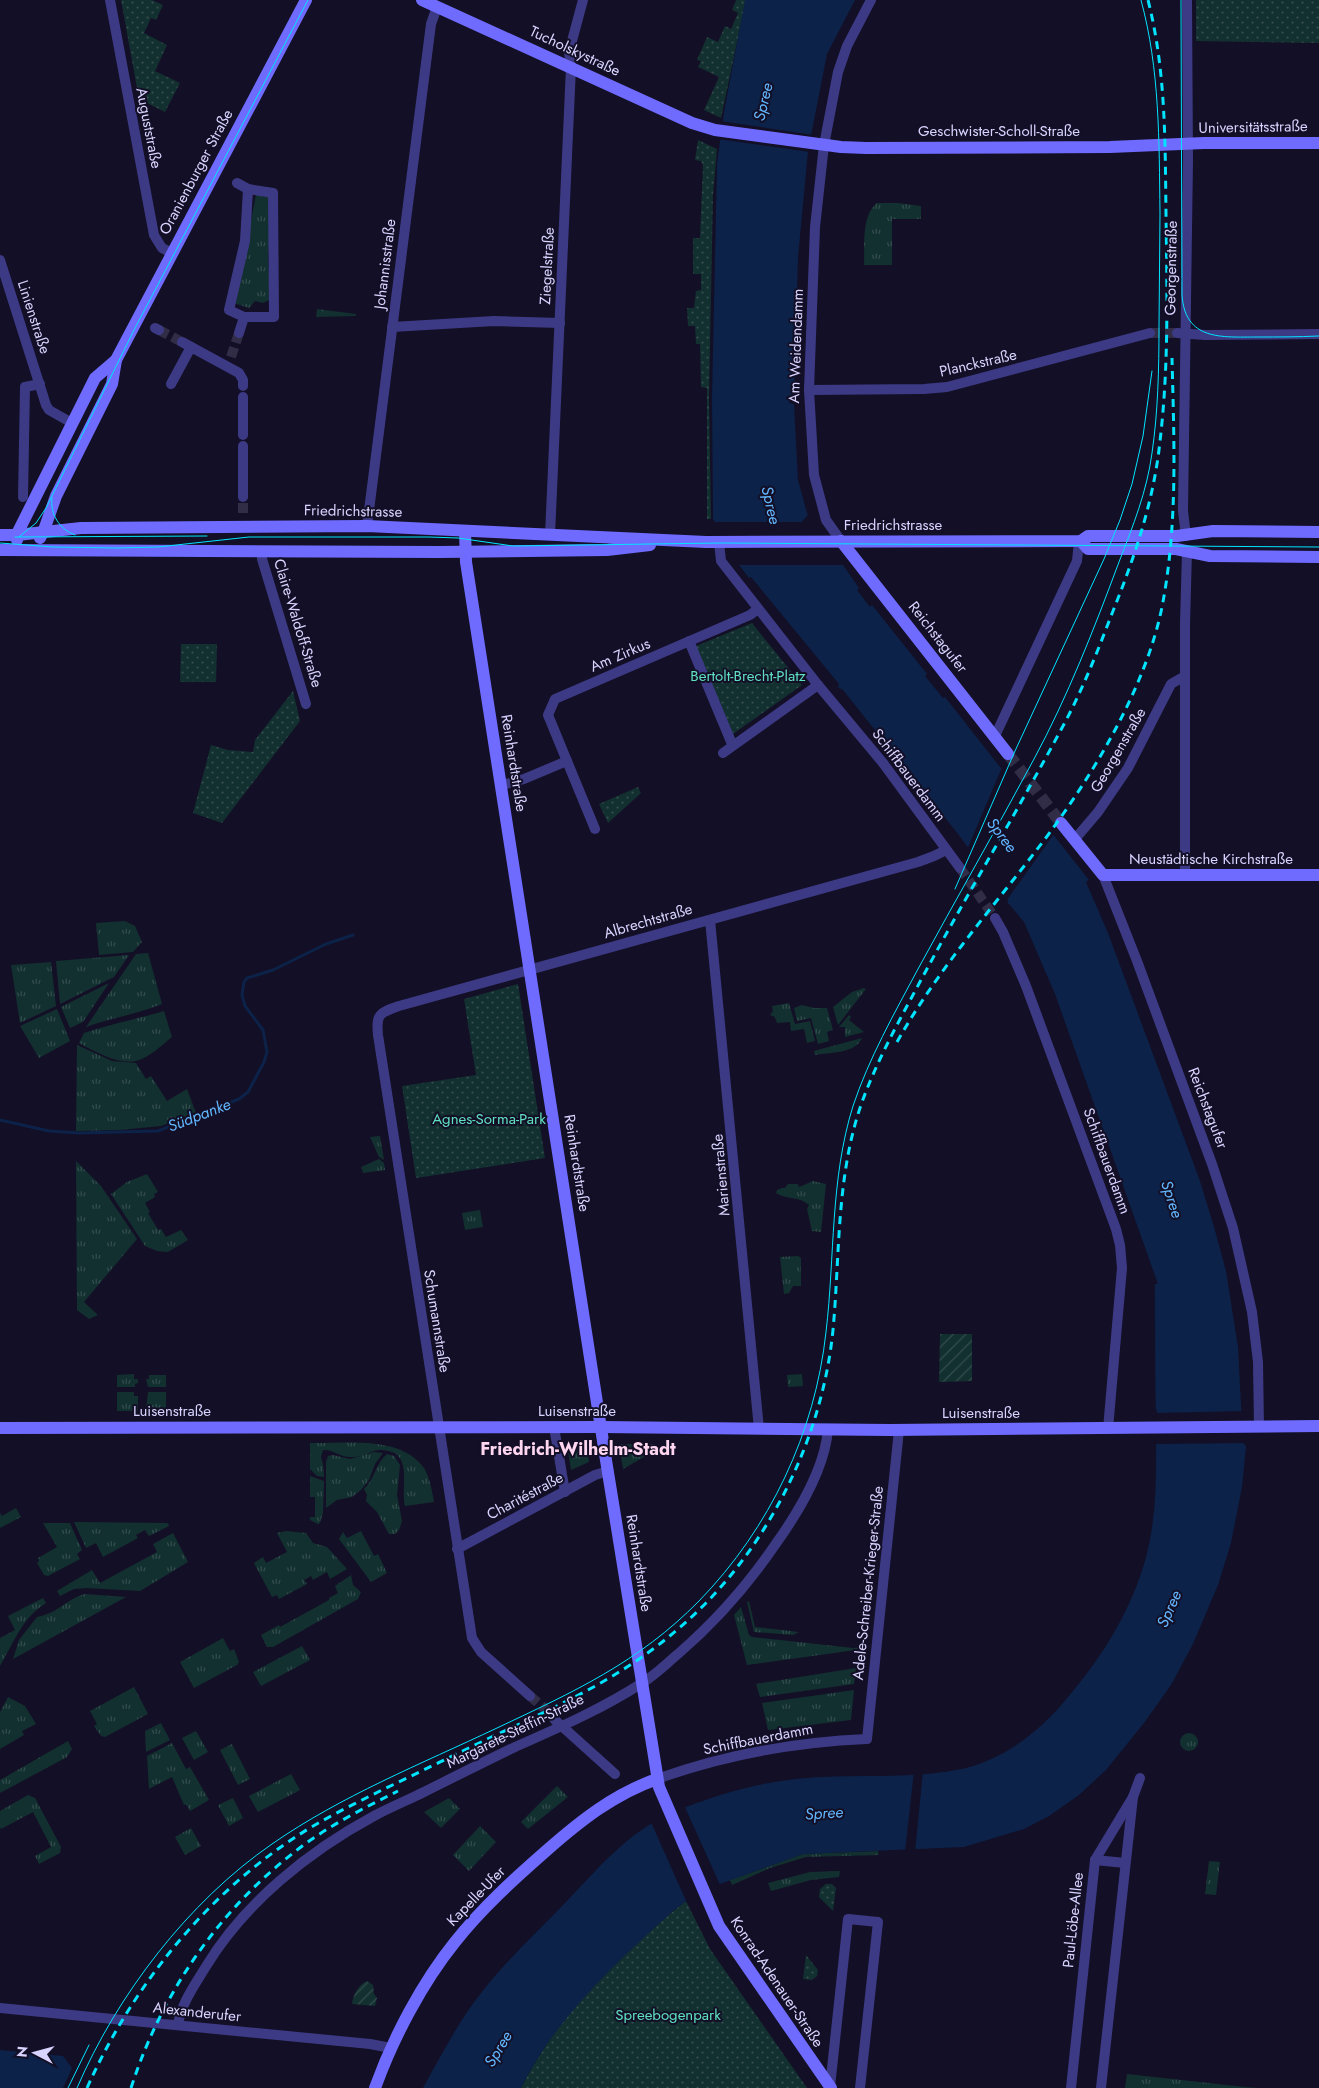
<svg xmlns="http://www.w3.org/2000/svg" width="1319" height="2088" viewBox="0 0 1319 2088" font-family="Jost,sans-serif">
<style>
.grass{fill:url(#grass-tufts)}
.forest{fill:url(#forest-crowns)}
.park{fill:url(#park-dots)}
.garden{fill:url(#garden-furrows)}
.water{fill:#0c2248}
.pier{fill:#130f26}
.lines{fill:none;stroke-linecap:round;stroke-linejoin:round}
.stream{stroke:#0c2248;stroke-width:3}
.street-tunnel{stroke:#312d47;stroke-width:10;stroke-dasharray:10 5;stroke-linecap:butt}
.secondary-tunnel{stroke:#312d47;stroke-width:12;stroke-dasharray:12 6;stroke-linecap:butt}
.street{stroke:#3d3a85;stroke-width:10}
.secondary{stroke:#6f6bff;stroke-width:12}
.tram{stroke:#00e5ff;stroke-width:1}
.rail{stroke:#00e5ff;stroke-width:3;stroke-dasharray:8 6;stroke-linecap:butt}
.labels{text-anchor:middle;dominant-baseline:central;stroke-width:4;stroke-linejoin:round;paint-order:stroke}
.street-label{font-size:15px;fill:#d9d4ff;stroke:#130f26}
.park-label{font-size:15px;fill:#5fe0c0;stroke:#130f26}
.water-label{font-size:16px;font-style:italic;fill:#62b6ff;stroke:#130f26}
.quarter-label{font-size:18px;font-weight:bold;fill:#ffd6f0;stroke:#130f26}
</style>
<defs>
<pattern id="grass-tufts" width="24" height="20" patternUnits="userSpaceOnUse" patternTransform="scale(1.25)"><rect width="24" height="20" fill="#12302f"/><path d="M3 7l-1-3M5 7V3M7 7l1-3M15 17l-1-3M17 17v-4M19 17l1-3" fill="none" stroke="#344d4e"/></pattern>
<pattern id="forest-crowns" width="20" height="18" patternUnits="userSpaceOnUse" patternTransform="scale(1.25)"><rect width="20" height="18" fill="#12302f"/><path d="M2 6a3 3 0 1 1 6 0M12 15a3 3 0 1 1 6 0" fill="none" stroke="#344d4e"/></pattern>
<pattern id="park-dots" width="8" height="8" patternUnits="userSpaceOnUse" patternTransform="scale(1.25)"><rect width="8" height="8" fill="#12302f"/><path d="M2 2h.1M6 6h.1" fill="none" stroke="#344d4e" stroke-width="1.8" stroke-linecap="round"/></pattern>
<pattern id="garden-furrows" width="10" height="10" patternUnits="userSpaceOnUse" patternTransform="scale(1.25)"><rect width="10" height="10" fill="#12302f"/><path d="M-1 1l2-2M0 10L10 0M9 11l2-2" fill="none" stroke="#344d4e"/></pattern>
</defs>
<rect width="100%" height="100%" fill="#130f26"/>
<g class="grass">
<polygon points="256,195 272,198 268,261 271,299 263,303 255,301 249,308 234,303"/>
<path d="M877,203h21l23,3v13h-29v46h-28c1,-19 -3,-49 13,-62z"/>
<polygon points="125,921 135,926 142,942 133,952 99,955 96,923"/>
<path d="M148,953l14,51c-25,10 -51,14 -76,23l50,-73z"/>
<polygon points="129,955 114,977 60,1004 56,961"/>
<polygon points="51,962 56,1006 20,1023 11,965"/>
<polygon points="109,983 83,1022 70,1028 61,1007"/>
<polygon points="864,988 866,989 838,1025 833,1007 852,992"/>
<polygon points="789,1003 795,1024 810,1021 815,1041 807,1043 804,1029 791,1031 790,1022 777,1023 775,1017 770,1015 773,1011 772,1006"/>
<polygon points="802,1005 814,1008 827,1008 833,1030 827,1032 829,1041 818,1044 811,1018 797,1021 794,1008"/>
<polygon points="57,1009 70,1041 39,1058 20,1026"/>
<path d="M164,1011l8,26c-10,8 -21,19 -33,23 -18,7 -45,-9 -60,-17l5,-10c26,-9 53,-14 80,-22z"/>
<polygon points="849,1015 851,1017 849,1020 864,1032 845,1037 845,1027 839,1027"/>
<path d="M862,1038c-7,16 -31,14 -47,17l-1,-4z"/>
<polygon points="77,1045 112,1061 136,1063 146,1079 151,1076 167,1101 187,1089 196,1113 161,1126 119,1130 76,1131"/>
<polygon points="380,1136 384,1160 379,1157 370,1137"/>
<polygon points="379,1159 384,1163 385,1170 363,1173 361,1167"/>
<polygon points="76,1161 101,1186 137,1239 84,1302 98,1315 89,1319 77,1310"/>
<polygon points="147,1174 158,1192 154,1194 155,1197 145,1203 150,1212 148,1213 158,1230 161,1229 166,1237 181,1230 188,1240 168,1252 157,1251 145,1246 111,1194 127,1182"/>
<path d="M813,1181l13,3 -5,48 -9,-1 -5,-22 2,-4c-10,-9 -22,-5 -33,-12l1,-3 5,-2h3l3,-4h10l1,3z"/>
<polygon points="480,1210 483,1227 465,1230 462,1213"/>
<polygon points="798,1256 801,1258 801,1286 793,1286 789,1293 784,1294 780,1257"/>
<polygon points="134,1374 134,1379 138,1379 138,1383 135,1384 135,1387 117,1387 117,1375"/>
<polygon points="802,1374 803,1386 788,1387 787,1375"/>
<polygon points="149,1375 166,1375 166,1387 148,1387 146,1379 149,1379"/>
<polygon points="117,1392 134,1392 134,1396 138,1396 138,1411 117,1411"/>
<polygon points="148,1392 166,1392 166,1411 146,1411"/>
<path d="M310,1443c36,1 90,-8 114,25 6,10 8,23 10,34l-29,4c-4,-17 5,-42 -10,-53 -23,-9 -26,5 -45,4 -10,0 -18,-8 -27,-7l-2,7 2,7 1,13 -7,-1 -7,-7z"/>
<polygon points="567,1444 586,1444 589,1462 571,1470"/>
<polygon points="619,1444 655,1444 658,1449 623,1469"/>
<polygon points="374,1452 383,1453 375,1464 369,1480 361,1490 352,1497 337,1500 326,1508 326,1462 328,1456 333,1455 350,1459"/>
<path d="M387,1454l7,2 6,9 -3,30 5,26 -3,9 -4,4h-6l-12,-22 -11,-11 1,-6 -3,-6c11,-10 11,-25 23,-35z"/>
<polygon points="310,1476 324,1481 323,1513 320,1523 318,1524 310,1520 310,1517 315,1517 315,1497 310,1497"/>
<polygon points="16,1508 21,1517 0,1528 0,1513 2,1516"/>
<polygon points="74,1522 168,1523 169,1526 149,1536 145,1530 136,1535 138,1538 103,1557 96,1543 86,1548"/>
<polygon points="43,1523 70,1523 82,1550 77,1554 80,1559 48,1576 44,1575 37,1563 39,1561 38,1558 57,1547"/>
<polygon points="286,1531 306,1533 313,1543 327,1547 347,1569 330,1579 327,1572 313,1580 311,1576 304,1580 307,1584 279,1599 277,1595 272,1597 254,1563 263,1557 266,1563 287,1552 277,1533"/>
<polygon points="361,1531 374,1556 378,1554 387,1573 371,1582 339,1539 343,1532 347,1538"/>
<polygon points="173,1533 188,1562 140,1591 87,1588 74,1589 60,1596 57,1591 92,1570 100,1583 157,1552 153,1544"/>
<polygon points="351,1575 353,1585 361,1592 358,1599 273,1647 267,1647 261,1635 279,1625 280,1627 329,1600 329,1598 338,1593 335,1586"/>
<path d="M85,1594l41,3 -113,62 6,-19 18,-23c20,-3 31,-19 48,-23z"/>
<path d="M43,1598l3,5c-24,15 -32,39 -46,63v-28l15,-8 -7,-14z"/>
<polygon points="749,1601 755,1627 799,1632 793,1635 754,1632 747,1602"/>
<polygon points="741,1607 749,1635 752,1637 853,1648 863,1647 863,1649 747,1665 734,1615"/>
<polygon points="223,1638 230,1651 234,1649 239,1662 237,1665 194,1688 180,1662"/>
<polygon points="302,1646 310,1660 261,1686 253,1672"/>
<polygon points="856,1668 854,1684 760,1697 756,1684"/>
<polygon points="134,1687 148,1714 105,1737 101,1736 94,1726 97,1724 90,1711"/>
<polygon points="854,1690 851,1720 768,1730 762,1703"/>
<polygon points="8,1697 25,1706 36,1724 22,1731 24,1735 0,1749 0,1712"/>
<polygon points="161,1723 170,1740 146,1752 145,1731"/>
<polygon points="196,1731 208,1752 194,1760 182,1738"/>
<circle cx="1189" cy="1742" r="9"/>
<polygon points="68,1741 72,1749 67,1757 0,1793 0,1780"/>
<polygon points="172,1743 186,1769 190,1767 209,1800 190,1811 186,1804 184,1805 172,1777 149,1789 147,1756"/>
<polygon points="232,1744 250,1779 238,1785 220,1750"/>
<polygon points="291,1774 300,1790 258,1812 249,1796"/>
<polygon points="557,1786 568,1797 528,1829 521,1822"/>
<polygon points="28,1795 35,1798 61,1847 60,1853 39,1864 35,1856 51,1847 33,1812 1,1829 0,1827 0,1811"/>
<polygon points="233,1798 243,1818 229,1826 218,1805"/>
<polygon points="449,1798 460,1809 441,1828 424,1812"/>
<polygon points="480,1826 496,1842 469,1871 453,1855"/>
<polygon points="191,1828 201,1846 185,1855 175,1837"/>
<polygon points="878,1851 879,1855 806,1857 770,1868 732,1885 730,1880 803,1854"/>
<polygon points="1209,1861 1220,1862 1216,1895 1205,1894"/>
<polygon points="840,1871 839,1877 811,1880 771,1891 768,1883 810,1872"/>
<polygon points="1127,2074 1245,2087 1258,2088 1125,2088"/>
</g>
<polygon class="forest" points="317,309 356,314 356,316 316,317"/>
<g class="park">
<polygon points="121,0 152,0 163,5 156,20 151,18 144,33 167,45 155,71 180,83 165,112 139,99"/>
<polygon points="736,0 746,0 721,118 704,110 719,77 698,67 701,61 697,60 707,37 718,42 725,26 731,29 738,13 732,10"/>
<polygon points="1196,0 1319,0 1319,43 1196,41"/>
<polygon points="698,140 717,149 713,195 709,397 711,519 707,519 707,388 701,387 700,344 696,344 695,326 688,326 687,308 694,308 696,291 701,290 701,274 693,274 693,238 700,238 703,165 701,161 695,160"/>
<polygon points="752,623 802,685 733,734 696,646"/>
<polygon points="181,644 217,644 216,682 180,682"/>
<polygon points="293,691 300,721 222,823 193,813 211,745 228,750 253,752 255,740"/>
<polygon points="638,787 641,793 608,823 599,804"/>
<polygon points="518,984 545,1158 416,1178 402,1086 476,1075 464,999"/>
<polygon points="826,1884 832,1884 836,1888 833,1911 819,1897 820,1889"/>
<path d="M686,1901l24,48 97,139h-286c37,-74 101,-137 165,-187z"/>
<polygon points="806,1955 818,1970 817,1976 812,1980 803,1979"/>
</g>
<g class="garden">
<polygon points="940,1334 972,1334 972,1381 939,1382"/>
<path d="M367,1981l6,4 1,9 3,4 -2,8 -23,-2c1,-9 6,-19 15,-23z"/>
</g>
<g class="water">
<path d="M745,0h110l-28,54 -19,97 -10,107 -4,141h-4l-1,4 5,1 4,76 9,33 52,75 -2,2 13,17 2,-2 55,69 -2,2 18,22 2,-1 144,183 -3,2 22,51 92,248 14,46 12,44 12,76 5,96 3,3 -4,41 -11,56 -13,42 -25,59 -22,41 -27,38 -38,47 -27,25 -30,21 -25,13 -60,18 -161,7 -83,30 -34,17 -12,9c-58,53 -118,107 -153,178h-98c19,-34 37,-70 62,-100 25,-31 54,-58 81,-86 38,-40 67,-76 120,-95 38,-15 80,-26 121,-29 48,-4 103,1 149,-8 45,-8 84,-38 112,-73 35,-41 64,-88 78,-140 12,-45 10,-90 10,-136 -1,-45 -1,-91 -1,-137h3l-103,-290 -31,-72 -15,-18h-1v-3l-50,-67 -115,-144 -5,-3 1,-3 -88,-107 -2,1 -10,-13 -26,-46 -1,-122 5,-233 7,-52z"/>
<polygon points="0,2050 63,2056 87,2088 0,2088"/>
</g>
<g class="pier">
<polygon points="720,121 813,135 810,152 718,139"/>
<polygon points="810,512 843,565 736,565 713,522 802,522"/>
<polygon points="1003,765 1056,831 1004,904 1005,902 967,850"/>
<polygon points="1153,1410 1157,1410 1157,1413 1245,1411 1246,1443 1155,1444"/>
<polygon points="914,1771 923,1771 915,1852 905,1852"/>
<polygon points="684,1805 721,1887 687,1903 650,1820"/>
<polygon points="73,2066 89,2086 90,2088 63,2088"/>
</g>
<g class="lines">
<polyline class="stream" points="0,1120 49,1131 79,1133 158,1131 239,1099 248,1092 264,1062 267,1052 263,1030 245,1006 242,995 244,982 247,978 273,970 326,944 353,935"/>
<g class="street-tunnel">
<polyline points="159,330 182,342"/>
<polyline points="1150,333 1177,333"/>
<polyline points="231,357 239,333"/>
<polyline points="243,513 243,497"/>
<polyline points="960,868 995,918"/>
<polyline points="530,1696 551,1714 555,1720"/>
</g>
<polyline class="secondary-tunnel" points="1008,754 1061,823"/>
<g class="street">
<polyline points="110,0 154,235 162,248 172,253"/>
<polyline points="237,183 248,189 273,193 274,317 244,317 239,333"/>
<polyline points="0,260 46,405 49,410 72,423"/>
<polyline points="244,317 229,310 245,241 248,189"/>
<polyline points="392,327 494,321 560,323"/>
<polyline points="155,328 159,330"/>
<polyline points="1177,333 1205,335 1319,334"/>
<polyline points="182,342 239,373 243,380 243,386"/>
<polyline points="171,384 191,347"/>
<polyline points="809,390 924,389 947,387 1150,333"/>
<polyline points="243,435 243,397"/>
<polyline points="23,497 25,387 40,384"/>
<polyline points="243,497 243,446"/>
<polyline points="367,526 431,24 437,7"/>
<polyline points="550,535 571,67 569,52 583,0"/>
<polyline points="1186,536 1183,511 1188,160 1187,0"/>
<polyline points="841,541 826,520 814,475 809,390 815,227 824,145 838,72 847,46 871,0"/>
<polyline points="719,542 721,561 818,685 883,763 960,868"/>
<polyline points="262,551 262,559 306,704"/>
<polyline points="689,641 732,744"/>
<polyline points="995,736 1077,561 1079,541"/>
<polyline points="723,753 818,685"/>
<polyline points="502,785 524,779 567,761"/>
<polyline points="595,829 548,715 555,699 750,615 758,609"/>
<polyline points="1075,839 1098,812 1128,768 1171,684 1185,676"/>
<polyline points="1103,875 1137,961 1212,1164 1233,1228 1252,1312 1258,1362 1259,1427"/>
<polyline points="1185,875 1185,624 1187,551"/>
<polyline points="995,918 1003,932 1026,986 1116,1229 1120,1245 1122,1268 1108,1429"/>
<polyline points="710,920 759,1429"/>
<polyline points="554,1427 565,1492"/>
<polyline points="457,1549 595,1475 608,1471"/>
<path d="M530,1696l-49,-44 -9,-14 -94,-603c-2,-21 1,-22 21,-29l519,-144 16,-6 12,-6"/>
<polyline points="555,1720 615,1774"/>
<path d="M657,1779c67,-24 139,-37 210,-40l32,-309"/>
<polyline points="1095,1860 1133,1797 1140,1778"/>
<polyline points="0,2008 370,2044 391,2048"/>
<path d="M178,2025c3,-21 16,-39 27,-57 39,-65 104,-117 169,-152 17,-9 34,-16 50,-24 30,-15 60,-30 91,-45 43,-19 87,-38 127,-64 13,-8 24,-19 36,-29 37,-32 69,-68 97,-109 23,-32 50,-77 53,-116"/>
<polyline points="830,2087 848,1919 878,1922 860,2088"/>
<polyline points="1071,2088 1095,1860 1125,1863"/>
<polyline points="1101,2088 1133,1797"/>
</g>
<g class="secondary">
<polyline points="422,0 692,123 715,130 841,147 866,148 1110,147 1204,143 1319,143"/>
<polyline points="465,531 466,562 605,1454 659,1787 719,1926 831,2088"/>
<polyline points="0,535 17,535 81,528 367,526 706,542 1081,541 1088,536 1177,536 1213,531 1319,532"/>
<polyline points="40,538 44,530 56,496 112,384 116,360"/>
<polyline points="17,540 18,532 95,378 116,360 306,0"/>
<polyline points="841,541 1008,754"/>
<polyline points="1081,541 1088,549 1176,549 1210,556 1319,557"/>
<polyline points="0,550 439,552 607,550 650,545"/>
<polyline points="1061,823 1103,875 1319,875"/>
<polyline points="0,1428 601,1427 890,1430 1319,1426"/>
<path d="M375,2088c18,-50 47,-105 80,-146 27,-34 59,-63 91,-91 34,-30 68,-57 111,-72"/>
</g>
<g class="tram">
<path d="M1181,0l1,295c3,46 40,42 75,42 21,0 41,0 62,-1"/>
<path d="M52,498c-2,16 7,31 23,37"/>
<polyline points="15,537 207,536"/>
<polyline points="19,537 36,523 46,508 134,330 308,0"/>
<polyline points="0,543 53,547 117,548 158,547 249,537 429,537 458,538 513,546 721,543 1319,547"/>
<polyline points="955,889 1015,751 1104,559 1120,520 1132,484 1143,436 1152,371"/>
<polyline points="68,2088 89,2045"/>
<path d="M77,2088c40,-93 111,-186 195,-244 69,-48 149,-80 225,-116 76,-36 141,-65 202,-127 71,-73 116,-168 127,-269 9,-76 4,-152 27,-226 16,-48 41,-92 65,-137 38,-70 78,-139 116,-210 34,-63 60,-130 85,-197 14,-36 28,-71 33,-109 6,-41 7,-84 7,-126 0,-38 1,-76 1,-114 -1,-72 0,-143 -19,-213"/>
</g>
<g class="rail">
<path d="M897,1042c42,-75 100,-139 151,-207 48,-65 98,-149 114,-228 16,-82 12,-166 10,-249"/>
<path d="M87,2088c44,-99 116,-190 207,-250 27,-18 58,-33 88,-48 38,-18 76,-37 114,-55 83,-39 146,-67 212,-134 69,-72 115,-171 125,-271 7,-75 3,-152 28,-225 15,-43 38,-84 60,-125 46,-86 96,-168 142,-254 20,-37 35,-76 50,-115 22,-55 41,-111 47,-170 9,-76 7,-152 6,-228 -1,-72 0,-142 -18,-213"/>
<path d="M131,2088c31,-97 91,-183 174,-244 29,-21 61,-37 93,-53"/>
</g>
</g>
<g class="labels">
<g class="street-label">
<text transform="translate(575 51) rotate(25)">Tucholskystraße</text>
<text transform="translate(1253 127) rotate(-1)">Universitätsstraße</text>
<text transform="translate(149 128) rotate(79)">Auguststraße</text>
<text x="999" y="131">Geschwister-Scholl-Straße</text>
<text transform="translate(196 172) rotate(-62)">Oranienburger Straße</text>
<text transform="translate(385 264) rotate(-83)">Johannisstraße</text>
<text transform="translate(547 266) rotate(-87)">Ziegelstraße</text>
<text transform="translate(1171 268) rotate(-89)">Georgenstraße</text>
<text transform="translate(34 317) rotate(72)">Linienstraße</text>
<text transform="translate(796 346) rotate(-88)">Am Weidendamm</text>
<text transform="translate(978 363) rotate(-13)">Planckstraße</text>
<text transform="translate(353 511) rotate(1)">Friedrichstrasse</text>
<text x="893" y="525">Friedrichstrasse</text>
<text transform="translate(298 623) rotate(73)">Claire-Waldoff-Straße</text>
<text transform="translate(938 637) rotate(52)">Reichstagufer</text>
<text transform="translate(620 655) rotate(-23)">Am Zirkus</text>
<text transform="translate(1118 750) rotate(-60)">Georgenstraße</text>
<text transform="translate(514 763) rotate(81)">Reinhardtstraße</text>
<text transform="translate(909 775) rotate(53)">Schiffbauerdamm</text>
<text x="1211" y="859">Neustädtische Kirchstraße</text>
<text transform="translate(648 921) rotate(-16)">Albrechtstraße</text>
<text transform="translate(1208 1108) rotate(69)">Reichstagufer</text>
<text transform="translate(1107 1161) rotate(70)">Schiffbauerdamm</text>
<text transform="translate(577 1163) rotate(81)">Reinhardtstraße</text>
<text transform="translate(721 1175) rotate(-95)">Marienstraße</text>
<text transform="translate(437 1321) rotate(81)">Schumannstraße</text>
<text x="172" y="1411">Luisenstraße</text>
<text x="577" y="1411">Luisenstraße</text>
<text x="981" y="1413">Luisenstraße</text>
<text transform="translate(525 1496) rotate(-28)">Charitéstraße</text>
<text transform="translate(639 1563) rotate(81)">Reinhardtstraße</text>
<text transform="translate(868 1583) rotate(-84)">Adele-Schreiber-Krieger-Straße</text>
<text transform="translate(515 1731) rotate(-26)">Margarete-Steffin-Straße</text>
<text transform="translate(758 1739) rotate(-11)">Schiffbauerdamm</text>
<text transform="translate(476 1896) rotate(-46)">Kapelle-Ufer</text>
<text transform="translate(1073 1920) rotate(-84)">Paul-Löbe-Allee</text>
<text transform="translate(777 1982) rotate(56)">Konrad-Adenauer-Straße</text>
<text transform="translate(197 2012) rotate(6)">Alexanderufer</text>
</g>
<g class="park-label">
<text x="748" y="676">Bertolt-Brecht-Platz</text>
<text x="489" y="1119">Agnes-Sorma-Park</text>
<text x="668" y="2015">Spreebogenpark</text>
</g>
<g class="water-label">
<text transform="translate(763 102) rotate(-77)">Spree</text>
<text transform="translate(771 505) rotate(77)">Spree</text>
<text transform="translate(1002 835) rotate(53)">Spree</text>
<text transform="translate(199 1115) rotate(-21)">Südpanke</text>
<text transform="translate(1172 1199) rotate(72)">Spree</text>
<text transform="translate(1169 1609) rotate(-66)">Spree</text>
<text transform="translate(824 1813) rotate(-4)">Spree</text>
<text transform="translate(498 2049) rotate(-59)">Spree</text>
</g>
<g class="quarter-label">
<text x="578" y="1449">Friedrich-Wilhelm-Stadt</text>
</g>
</g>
<g transform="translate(35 2053) rotate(276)" stroke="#130f26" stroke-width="4" paint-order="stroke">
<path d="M0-4L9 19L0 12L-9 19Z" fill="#d9d4ff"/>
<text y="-8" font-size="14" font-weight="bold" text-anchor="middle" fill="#d9d4ff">N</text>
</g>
</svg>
